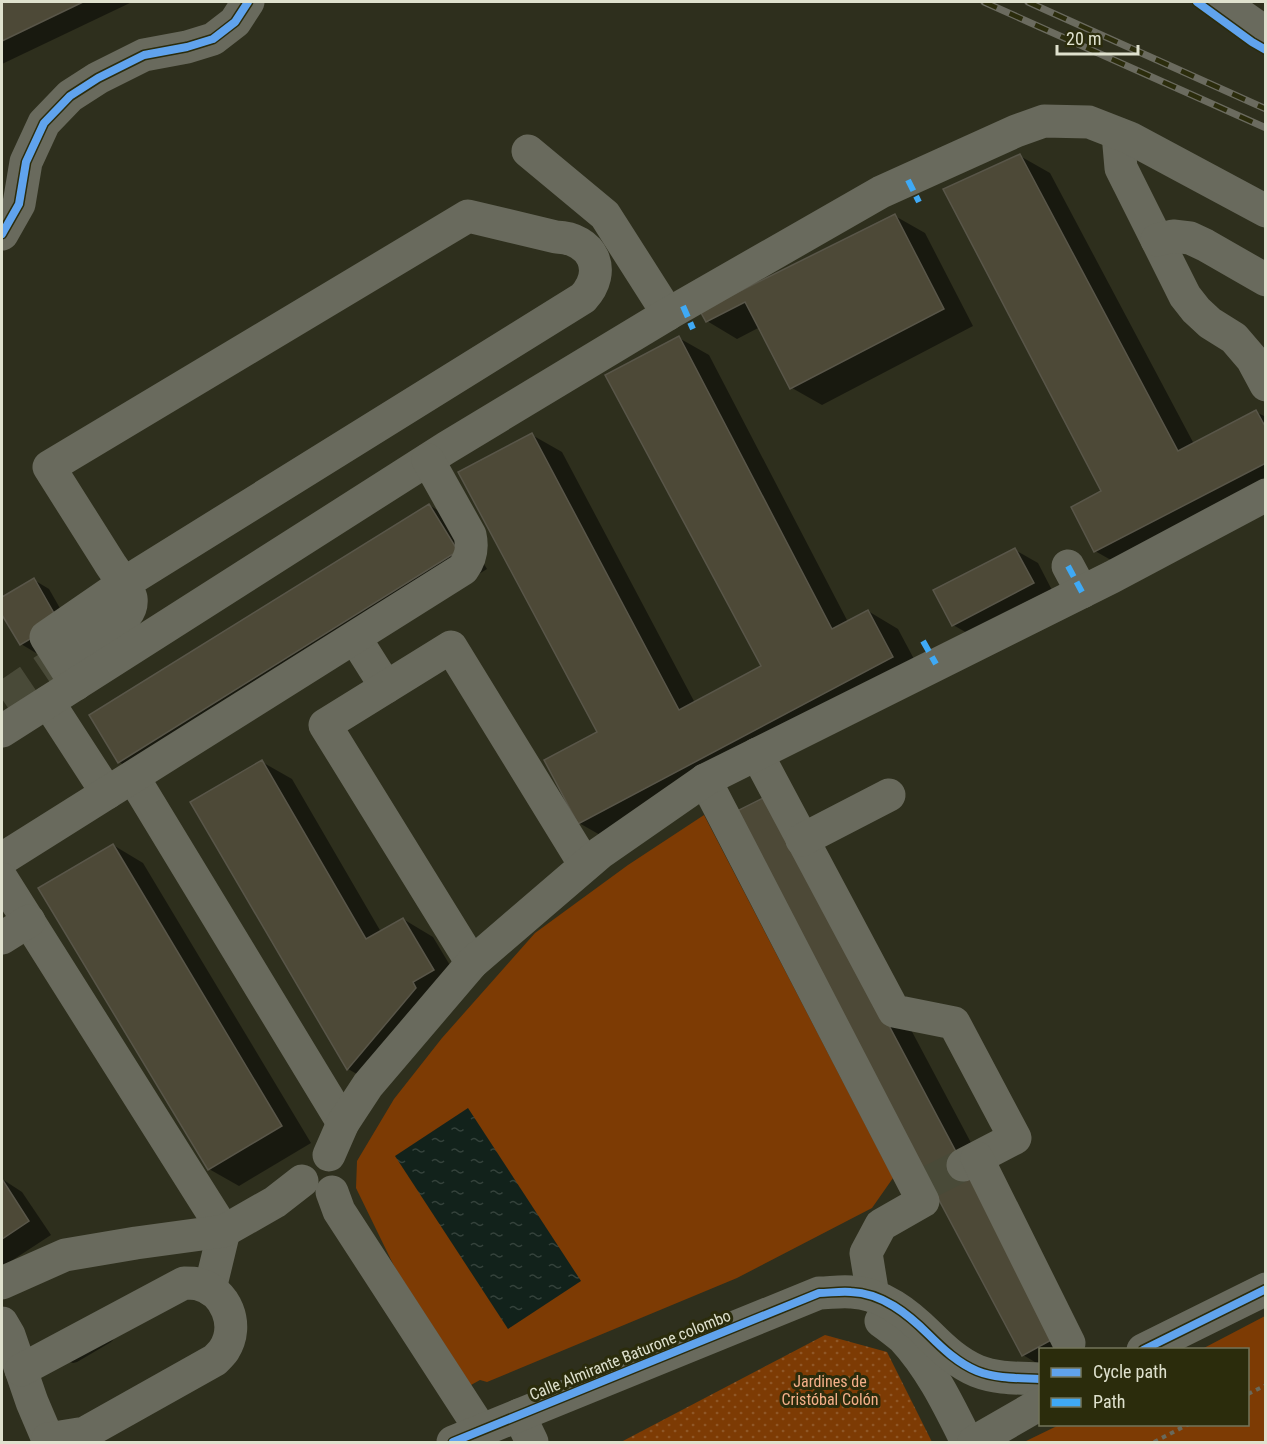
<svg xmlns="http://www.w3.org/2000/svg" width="1267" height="1444" viewBox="0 0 1267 1444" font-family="'Roboto Condensed',sans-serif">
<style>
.green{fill:#7d3b04}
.garden{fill:url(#garden-dots)}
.water{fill:url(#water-ripples)}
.shadow{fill:#0007}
.building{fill:#4d4937;stroke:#595649;stroke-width:1.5}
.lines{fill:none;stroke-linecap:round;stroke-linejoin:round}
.minor-tunnel{stroke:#494a38;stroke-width:33;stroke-dasharray:33 16;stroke-linecap:butt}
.path{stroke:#68695c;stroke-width:4;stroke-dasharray:4.5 4.5;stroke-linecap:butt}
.minor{stroke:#696a5d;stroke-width:33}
.rail-casing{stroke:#6b6b5f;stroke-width:7}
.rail{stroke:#2b2c0c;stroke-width:4.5;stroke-dasharray:14;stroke-linecap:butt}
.quiet{stroke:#3fa9f5;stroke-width:6;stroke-dasharray:12 6;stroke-linecap:butt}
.cycleway-casing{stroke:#2b2c0c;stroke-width:11}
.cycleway{stroke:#60a3ed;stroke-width:8}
.labels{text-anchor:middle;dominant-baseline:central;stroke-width:6;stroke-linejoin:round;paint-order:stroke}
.street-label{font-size:16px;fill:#dfe1ce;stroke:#2b2c0c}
.park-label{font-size:16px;fill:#f5b08a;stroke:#2b2c0c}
</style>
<defs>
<pattern id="garden-dots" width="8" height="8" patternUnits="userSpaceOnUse" patternTransform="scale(1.5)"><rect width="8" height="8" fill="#7d3b04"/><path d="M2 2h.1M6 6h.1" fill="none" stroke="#8f5727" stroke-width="1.8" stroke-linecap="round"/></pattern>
<pattern id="water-ripples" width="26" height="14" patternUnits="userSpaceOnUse" patternTransform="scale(1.5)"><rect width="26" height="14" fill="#12221b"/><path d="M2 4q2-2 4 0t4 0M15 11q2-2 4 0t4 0" fill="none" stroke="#34423b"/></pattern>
</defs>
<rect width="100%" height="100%" fill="#2e2f1d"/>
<g class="green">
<polygon points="704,815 893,1178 872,1208 737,1278 487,1382 480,1380 471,1385 395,1268 356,1188 357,1161 394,1099 442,1038 535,933 628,865"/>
<polygon points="1265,1316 1265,1442 1024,1442 1059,1425 1248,1424 1248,1350 1202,1349"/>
</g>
<polygon class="garden" points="825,1335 887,1352 932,1442 621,1442"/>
<polygon class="water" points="468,1108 581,1281 508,1329 395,1156"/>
<g class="shadow">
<polygon points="2,2 132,2 2,64"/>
<polygon points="1020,156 1050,173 1194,444 1256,412 1266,417 1266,495 1125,568 1095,551 1103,492"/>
<polygon points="895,216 925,233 973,326 822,405 792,388 760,327 737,339 707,321"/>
<polygon points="679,338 709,355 848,622 868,611 898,629 922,674 609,840 579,823 599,733 532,435 562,452 695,703 763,667"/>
<polygon points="429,505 459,523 487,569 149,779 119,762"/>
<polygon points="1015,550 1038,563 1055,596 976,638 953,625"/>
<polygon points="34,580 49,589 73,631 36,653 21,644 2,612 2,599"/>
<polygon points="262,762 292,779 381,932 403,919 433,937 463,987 378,1086 348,1069 193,802"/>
<polygon points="797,815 1081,1350 1040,1350 1040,1365 1023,1355"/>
<polygon points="113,845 143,863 311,1143 239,1186 209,1169"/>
<polygon points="2,1179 22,1192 51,1235 2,1267"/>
<polygon points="114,1339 111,1342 77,1362 73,1363 64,1360"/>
</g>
<g class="building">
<polygon points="2,2 83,2 2,41"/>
<polygon points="1020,154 1178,451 1256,410 1266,428 1266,463 1094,552 1071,507 1101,491 943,189"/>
<polygon points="895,214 944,309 790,389 745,302 706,322 700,311"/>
<polygon points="679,336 832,629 868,610 893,657 578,824 544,760 597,732 458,472 532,433 679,710 761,666 605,375"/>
<polygon points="429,504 458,551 118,763 89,715"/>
<polygon points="1015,548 1034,583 952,626 933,590"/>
<polygon points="34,578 59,622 20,645 2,615 2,597"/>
<polygon points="262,760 366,939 403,918 434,970 413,982 416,988 347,1070 190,802"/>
<polygon points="767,796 1055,1338 1022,1356 733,813"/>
<polygon points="113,844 282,1126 208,1170 38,888"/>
<polygon points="2,1179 29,1221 2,1239"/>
</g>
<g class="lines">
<g class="minor-tunnel">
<polyline points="2,699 73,651"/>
<polyline points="929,1182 963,1165"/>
</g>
<g class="path">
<polyline points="1248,1394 1266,1385"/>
<polyline points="1154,1442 1189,1424"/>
</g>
<g class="minor">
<polyline points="1222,2 1266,33"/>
<polyline points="1118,134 1121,168 1185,296 1196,310 1210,323 1234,338 1252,359 1266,385"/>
<polyline points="528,151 605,215 668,314"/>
<polyline points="2,234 19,204 26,162 44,123 70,96 98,78 144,55 187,47 213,39 235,22 248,2"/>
<polyline points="1157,240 1173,236 1190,238 1205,245 1266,280"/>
<polyline points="1068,566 1082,592"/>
<polyline points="355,638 386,687"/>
<path d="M73,651l53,-36c4,-5 6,-10 5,-17 -3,-11 -16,-26 -22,-36 -20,-32 -40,-63 -60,-95l419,-251 88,21c37,1 52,34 27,61l-460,286 -77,53 30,47"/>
<polyline points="48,702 107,793"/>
<polyline points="2,731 446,448 668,314 881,192 1016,131 1044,121 1089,122 1130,138 1266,211"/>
<polyline points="757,754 894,1011 954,1023 1015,1138 963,1165"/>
<polyline points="133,777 343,1123"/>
<polyline points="705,780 923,1201 881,1225 866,1253 873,1296"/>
<polyline points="802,840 889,795"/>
<path d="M2,859l461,-290c8,-11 10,-21 7,-34l-42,-75"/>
<polyline points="2,879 224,1231 210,1289"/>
<polyline points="2,938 29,921"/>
<polyline points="472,963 325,725 451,647 585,865"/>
<polyline points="329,1155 343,1123 368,1085 472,963 600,853 705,780 1112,577 1266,495"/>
<polyline points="977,1158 1069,1343"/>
<polyline points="332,1192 339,1211 481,1430"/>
<polyline points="2,1283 65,1255 136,1243 224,1231 275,1202 302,1181"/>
<path d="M881,1321c7,5 15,11 22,17 28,30 46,68 64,104"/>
<polyline points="2,1323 9,1335 32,1402 49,1442"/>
<polyline points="1143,1350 1266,1289"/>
<path d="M21,1370l163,-87c4,0 10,0 14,1 28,7 42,41 26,66 -2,3 -6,7 -9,10l-130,73 -37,6"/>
<polyline points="519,1415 532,1442"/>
<path d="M453,1442l366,-149c10,0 21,-2 32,-1 31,1 57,22 78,43 14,14 29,28 48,36 20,8 43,7 63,8"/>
<polyline points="974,1442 1040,1404"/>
</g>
<defs>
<g id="rail">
<polyline points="984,2 1266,128"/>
<polyline points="1028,2 1266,109"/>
</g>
</defs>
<use href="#rail" class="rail-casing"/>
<use href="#rail" class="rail"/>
<g class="quiet">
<polyline points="908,180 919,202"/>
<polyline points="683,306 693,329"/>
<polyline points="1068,566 1082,592"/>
<polyline points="923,641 936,664"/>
</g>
<defs>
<g id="cycleway">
<polyline points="1197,2 1252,42 1266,50"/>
<polyline points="2,234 19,204 26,162 44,123 70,96 98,78 144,55 187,47 213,39 235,22 248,2"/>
<polyline points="1143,1350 1266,1289"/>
<path d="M453,1442l366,-149c10,0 21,-2 32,-1 31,1 57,22 78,43 14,14 29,28 48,36 20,8 43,7 63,8"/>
</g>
</defs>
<use href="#cycleway" class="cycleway-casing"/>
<use href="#cycleway" class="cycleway"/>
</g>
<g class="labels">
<g class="street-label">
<text transform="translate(630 1355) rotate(-22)">Calle Almirante Baturone colombo</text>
</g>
<g class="park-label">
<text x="830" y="1381">Jardines de<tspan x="830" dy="18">Cristóbal Colón</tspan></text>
</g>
</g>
<rect width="1267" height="1444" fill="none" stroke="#dfe1ce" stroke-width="6"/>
<rect x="1039" y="1348" width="210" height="78" fill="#2b2c0c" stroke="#73745a" stroke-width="1.5"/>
<rect x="1051" y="1368" width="30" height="9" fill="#60a3ed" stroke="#73745a" stroke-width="1.5"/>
<text x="1093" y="1378" font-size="18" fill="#dfe1ce">Cycle path</text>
<rect x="1051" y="1398" width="30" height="9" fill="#3fa9f5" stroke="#73745a" stroke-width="1.5"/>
<text x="1093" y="1408" font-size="18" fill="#dfe1ce">Path</text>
<path d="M1057 45v9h81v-9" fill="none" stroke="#dfe1ce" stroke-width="3"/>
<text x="1066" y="45" font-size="18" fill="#dfe1ce" stroke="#2b2c0c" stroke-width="4.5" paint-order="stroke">20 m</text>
</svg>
